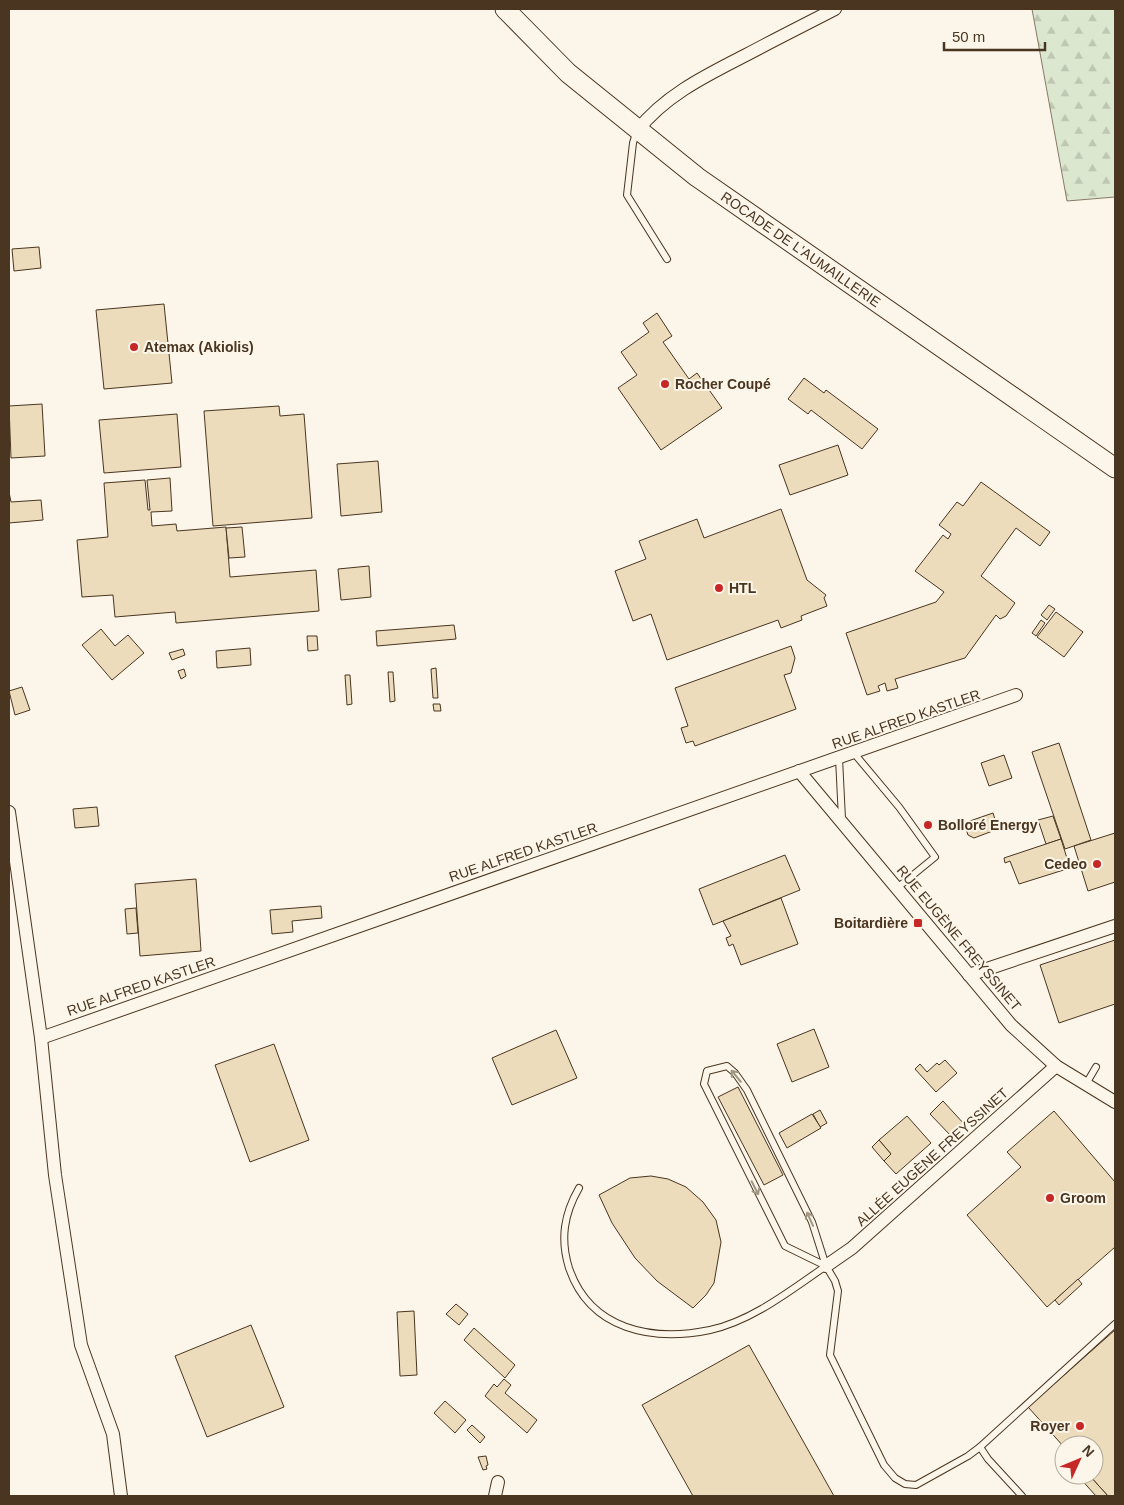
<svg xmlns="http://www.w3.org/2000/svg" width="1124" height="1505" viewBox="0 0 1124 1505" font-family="Arial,sans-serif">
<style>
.forest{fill:url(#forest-firs);stroke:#887966}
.building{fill:#ecdcbc;stroke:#4a3520}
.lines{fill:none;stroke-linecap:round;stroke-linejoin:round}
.service-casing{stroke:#4a3520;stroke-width:8}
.minor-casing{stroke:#4a3520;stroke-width:14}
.primary-casing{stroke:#4a3520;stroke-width:21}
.service{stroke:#fbf6e9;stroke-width:6}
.minor{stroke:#fbf6e9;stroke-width:12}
.primary{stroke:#fbf6e9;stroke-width:19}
.oneway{stroke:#a29684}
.poi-dot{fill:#c62828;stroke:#fbf6e9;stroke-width:2}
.labels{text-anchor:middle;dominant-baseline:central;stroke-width:4;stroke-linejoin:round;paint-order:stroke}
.street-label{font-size:14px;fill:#4a3520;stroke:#fbf6e9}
.poi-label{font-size:14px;font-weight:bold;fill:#4a3520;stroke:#fbf6e9;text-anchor:start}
</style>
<defs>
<pattern id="forest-firs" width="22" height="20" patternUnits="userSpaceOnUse" patternTransform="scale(1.25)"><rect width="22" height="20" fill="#dce7d0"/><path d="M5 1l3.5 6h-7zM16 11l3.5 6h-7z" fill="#bec7b2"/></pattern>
</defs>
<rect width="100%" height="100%" fill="#fbf6e9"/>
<polygon class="forest" points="1032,9 1115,9 1115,197 1067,201"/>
<g class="building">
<polygon points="39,247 41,268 14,271 12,249"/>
<polygon points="164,304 172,383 104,389 96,310"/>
<polygon points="657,313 672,336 663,342 689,379 697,373 722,408 661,450 618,388 637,375 621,352 649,332 643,323"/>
<polygon points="804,378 824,393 826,390 878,429 862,449 811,410 808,414 788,399"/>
<polygon points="42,404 45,456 11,458 9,406"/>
<polygon points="279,406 280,416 304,414 312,518 213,526 204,411"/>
<polygon points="177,414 181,467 104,473 99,420"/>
<polygon points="838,445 848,475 790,495 779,465"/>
<polygon points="378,461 382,512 341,516 337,464"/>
<polygon points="170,478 172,511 151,512 152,526 176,524 177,531 226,527 230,577 316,570 319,611 176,623 175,612 115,617 113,595 82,597 77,540 108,537 104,483 145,480 148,510 150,510 147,480"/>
<polygon points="981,482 1050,532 1040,546 1016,528 981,576 1015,603 1006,616 1000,619 996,615 965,658 895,679 898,688 887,691 885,683 878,686 880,691 867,695 846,633 936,602 944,592 915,571 943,535 948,539 951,534 939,525 957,502 963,506"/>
<polygon points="9,492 11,502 41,500 43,520 9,523"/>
<polygon points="781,509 807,580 826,595 824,598 827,606 801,616 802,620 781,628 778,620 667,660 651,614 633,621 615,571 646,559 639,541 697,519 704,538"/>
<polygon points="242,527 245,557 229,558 226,528"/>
<polygon points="369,566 371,597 341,600 338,569"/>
<polygon points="1049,605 1055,609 1047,620 1041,615"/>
<polygon points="1056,612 1083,632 1064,657 1037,637"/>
<polygon points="1041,620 1045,623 1036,636 1032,633"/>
<polygon points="454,625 456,639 377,646 376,631"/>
<polygon points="101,629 115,646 128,635 144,653 112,680 82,645"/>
<polygon points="307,636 317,636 318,650 308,651"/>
<polygon points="791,646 795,658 791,673 784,675 796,709 695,746 693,741 686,743 681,728 688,726 675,688"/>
<polygon points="250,648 251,665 217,668 216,651"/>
<polygon points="183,649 185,655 172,660 169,653"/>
<polygon points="436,668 438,698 433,698 431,669"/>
<polygon points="184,669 186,676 181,679 178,671"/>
<polygon points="388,672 393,672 395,701 390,702"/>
<polygon points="345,675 350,675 352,704 347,705"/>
<polygon points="22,687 30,710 15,715 9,691"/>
<polygon points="433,704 440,704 441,711 434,711"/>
<polygon points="1059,743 1091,840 1065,849 1032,752"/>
<polygon points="1004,755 1012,778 989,786 981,763"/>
<polygon points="97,807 99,826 75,828 73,809"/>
<polygon points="993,813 998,829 974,838 968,835 964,823"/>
<polygon points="1053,816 1061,839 1046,844 1038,820"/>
<polygon points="1115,833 1115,882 1088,891 1074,846"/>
<polygon points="1061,839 1070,868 1019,884 1010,861 1005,863 1004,858"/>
<polygon points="785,855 800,890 713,925 699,889"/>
<polygon points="196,879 201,951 140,956 135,884"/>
<polygon points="781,898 798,944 741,965 733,944 729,946 726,938 731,936 723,921"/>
<polygon points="321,906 322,918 292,921 293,932 272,934 270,910"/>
<polygon points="136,908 138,933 127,934 125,909"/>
<polygon points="1115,940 1115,1004 1059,1023 1040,965"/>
<polygon points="814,1029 829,1067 792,1082 777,1044"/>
<polygon points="556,1030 577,1078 512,1105 492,1058"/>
<polygon points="274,1044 309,1140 250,1162 215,1065"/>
<polygon points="945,1060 957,1073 936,1092 915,1069 920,1064 927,1072 937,1063 939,1065"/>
<polygon points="738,1087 783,1175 764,1185 718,1097"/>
<polygon points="943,1101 965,1125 952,1137 930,1114"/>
<polygon points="820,1110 827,1123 820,1127 813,1114"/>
<polygon points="1054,1111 1115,1182 1115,1247 1047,1307 967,1215 1021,1167 1007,1152"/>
<polygon points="812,1114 821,1128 787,1148 779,1133"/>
<polygon points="907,1116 931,1143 896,1174 884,1161 891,1154 879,1140"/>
<polygon points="879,1140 891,1154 884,1161 872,1147"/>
<polygon points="651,1176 668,1179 686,1187 703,1202 716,1220 721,1242 714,1283 706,1295 693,1308 657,1281 635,1258 612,1223 599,1195 630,1178"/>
<polygon points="1078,1279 1082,1284 1059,1305 1055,1300"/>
<polygon points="456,1304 468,1314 459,1325 446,1314"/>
<polygon points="414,1311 417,1375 400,1376 397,1312"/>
<polygon points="251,1325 284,1407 207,1437 175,1356"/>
<polygon points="474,1328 515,1365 505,1378 464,1340"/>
<polygon points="1115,1330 1115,1496 1108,1496 1089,1475 1094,1475 1094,1445 1064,1445 1064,1447 1028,1407"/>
<polygon points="749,1345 834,1496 693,1496 642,1405"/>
<polygon points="504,1379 511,1385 505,1393 537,1420 527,1433 485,1396 494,1384 497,1387"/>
<polygon points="445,1401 466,1420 455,1433 434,1413"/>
<polygon points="472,1425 485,1437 480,1443 467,1430"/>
<polygon points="486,1456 488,1465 486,1466 487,1469 483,1470 478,1457"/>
<polygon points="1082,1475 1089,1475 1108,1496 1096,1496 1079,1477"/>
</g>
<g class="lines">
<defs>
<g id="service">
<polyline points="636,133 633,143 627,195 667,259"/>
<polyline points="853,752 899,807 935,857 897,888"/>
<polyline points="839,758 842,819"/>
<polyline points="1086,1084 1096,1067"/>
<path d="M579,1188c-15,26 -19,51 -10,80 21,62 83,74 141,62 42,-9 81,-40 116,-64"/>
<polyline points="826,1266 785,1246 704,1084 707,1071 727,1066 735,1073 747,1090 812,1222 826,1266 835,1281 838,1291 830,1355 884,1465 895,1478 905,1484 916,1485 968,1456 980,1447 988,1459 1022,1496"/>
<polyline points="980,1447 1115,1324"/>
</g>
<g id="minor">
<path d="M637,131c28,-36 70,-56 109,-76 30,-16 60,-31 89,-46"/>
<polyline points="799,771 1011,1025 1056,1066 1115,1102"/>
<polyline points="9,812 41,1038 55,1175 81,1345 113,1434 121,1496"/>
<polyline points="969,975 1115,926"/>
<polyline points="41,1038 1016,695"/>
<polyline points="826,1266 852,1248 1056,1066"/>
<polyline points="495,1496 498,1482"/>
</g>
<g id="primary">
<path id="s1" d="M505,9l63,64 129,104 418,291"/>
</g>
</defs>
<use href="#service" class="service-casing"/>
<use href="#minor" class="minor-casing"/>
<use href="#primary" class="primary-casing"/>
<use href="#service" class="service"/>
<use href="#minor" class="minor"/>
<use href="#primary" class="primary"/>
</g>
<defs><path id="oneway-shaft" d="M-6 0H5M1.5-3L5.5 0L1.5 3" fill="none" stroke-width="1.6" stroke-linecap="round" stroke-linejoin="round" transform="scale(1.25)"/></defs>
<g class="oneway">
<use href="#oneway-shaft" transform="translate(736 1076) rotate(-130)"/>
<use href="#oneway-shaft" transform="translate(755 1188) rotate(63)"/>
<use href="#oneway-shaft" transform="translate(810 1219) rotate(-114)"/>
</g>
<g class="poi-dot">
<circle cx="134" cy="347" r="5"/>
<circle cx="665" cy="384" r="5"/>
<circle cx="719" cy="588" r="5"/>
<circle cx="928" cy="825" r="5"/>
<circle cx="1097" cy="864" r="5"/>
<rect x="913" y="918" width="10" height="10" rx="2.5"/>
<circle cx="1050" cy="1198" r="5"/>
<circle cx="1080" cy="1426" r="5"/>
</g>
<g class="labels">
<g class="street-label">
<text stroke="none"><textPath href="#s1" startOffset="382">ROCADE DE L'AUMAILLERIE</textPath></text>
<text transform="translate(906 719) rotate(-19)">RUE ALFRED KASTLER</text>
<text transform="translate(523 852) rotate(-19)">RUE ALFRED KASTLER</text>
<text transform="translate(959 938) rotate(50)">RUE EUGÈNE FREYSSINET</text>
<text transform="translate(141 986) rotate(-19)">RUE ALFRED KASTLER</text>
<text transform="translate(932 1157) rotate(-42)">ALLÉE EUGÈNE FREYSSINET</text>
</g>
<g class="poi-label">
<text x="144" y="347">Atemax (Akiolis)</text>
<text x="675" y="384">Rocher Coupé</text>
<text x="729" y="588">HTL</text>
<text x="938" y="825">Bolloré Energy</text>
<text x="1087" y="864" text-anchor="end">Cedeo</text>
<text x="908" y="923" text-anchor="end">Boitardière</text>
<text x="1060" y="1198">Groom</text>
<text x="1070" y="1426" text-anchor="end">Royer</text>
</g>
</g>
<rect width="1124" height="1505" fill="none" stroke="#4a3520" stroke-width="20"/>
<g transform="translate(1079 1460) rotate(46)"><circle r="24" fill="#fbf6e9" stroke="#b4a999"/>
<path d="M0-4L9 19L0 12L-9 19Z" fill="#c62828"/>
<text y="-8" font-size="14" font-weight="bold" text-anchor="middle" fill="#4a3520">N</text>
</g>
<path d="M944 42v8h101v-8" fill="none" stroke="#4a3520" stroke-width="2.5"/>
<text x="952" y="42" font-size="15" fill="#4a3520" stroke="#fbf6e9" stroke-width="4" paint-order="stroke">50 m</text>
</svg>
